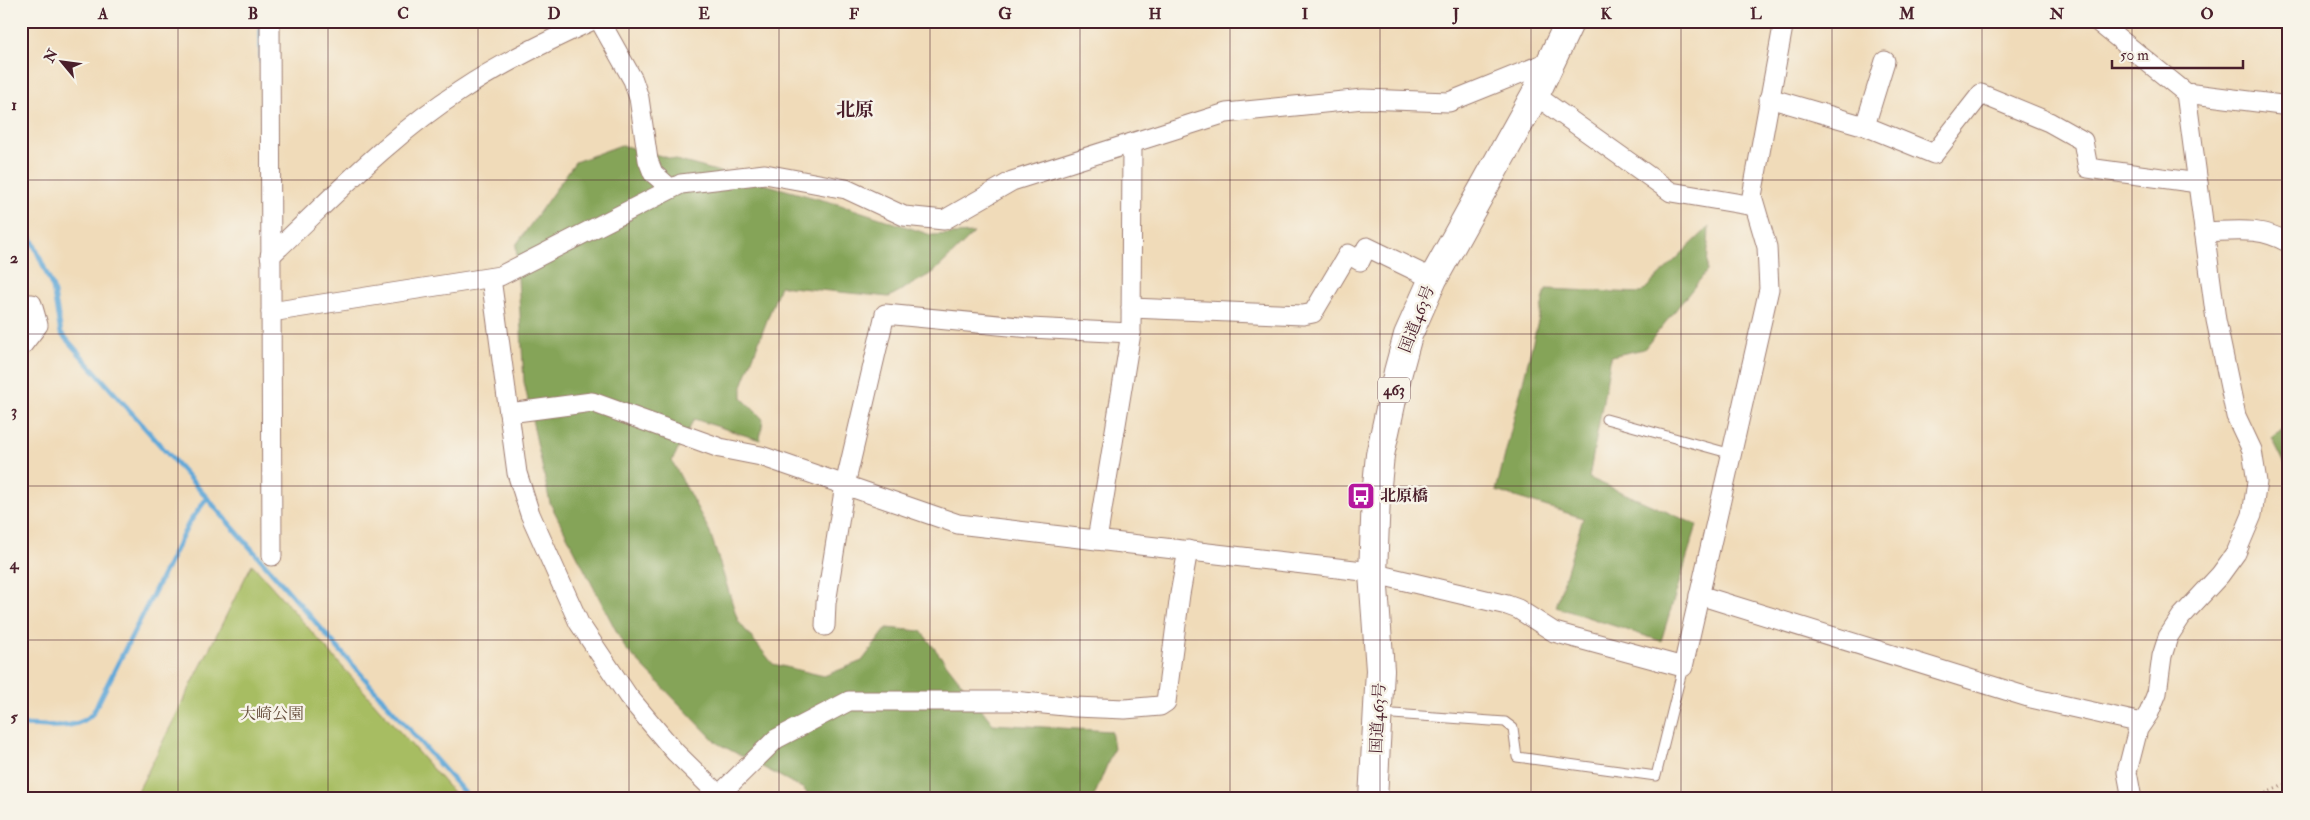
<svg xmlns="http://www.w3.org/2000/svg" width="2310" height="820" viewBox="0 0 2310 820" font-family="'IM FELL Double Pica','Noto Serif JP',serif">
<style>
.green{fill:#a7bd62;stroke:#786e46}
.forest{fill:#85a458;stroke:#686242}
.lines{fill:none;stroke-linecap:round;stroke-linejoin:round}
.stream{stroke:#62a9d8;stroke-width:5}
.service-casing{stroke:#9d7d72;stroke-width:11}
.minor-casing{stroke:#9d7d72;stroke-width:21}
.trunk-casing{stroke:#9d7d72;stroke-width:30}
.path{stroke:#9d7d72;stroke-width:3;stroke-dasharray:1 4;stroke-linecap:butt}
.service{stroke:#fff;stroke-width:9}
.minor{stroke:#fff;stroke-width:19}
.trunk{stroke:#fff;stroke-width:28}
.grid{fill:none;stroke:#4a1f2b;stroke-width:1;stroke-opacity:0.55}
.labels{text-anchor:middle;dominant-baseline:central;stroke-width:5;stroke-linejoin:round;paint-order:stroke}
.shield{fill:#f7f3e8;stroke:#7e5f64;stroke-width:1}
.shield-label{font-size:15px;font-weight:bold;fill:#4a1f2b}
.street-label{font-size:16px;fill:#4a1f2b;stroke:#f7f3e8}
.poi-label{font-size:16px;font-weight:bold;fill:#4a1f2b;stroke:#f7f3e8;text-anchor:start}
.park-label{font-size:16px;fill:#664e3c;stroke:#f7f3e8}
.quarter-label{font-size:19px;font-weight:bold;fill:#4a1f2b;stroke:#f7f3e8}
.neatline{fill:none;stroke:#4a1f2b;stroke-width:2}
.grid-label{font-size:16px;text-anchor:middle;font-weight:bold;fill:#4a1f2b}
</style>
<rect width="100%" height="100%" fill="#f7f3e8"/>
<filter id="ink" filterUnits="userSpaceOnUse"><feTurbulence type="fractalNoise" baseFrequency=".02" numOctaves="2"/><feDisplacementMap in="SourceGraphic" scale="10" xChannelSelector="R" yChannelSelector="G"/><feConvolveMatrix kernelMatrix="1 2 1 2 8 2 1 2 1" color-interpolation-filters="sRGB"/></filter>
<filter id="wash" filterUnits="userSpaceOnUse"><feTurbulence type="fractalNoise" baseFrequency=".0096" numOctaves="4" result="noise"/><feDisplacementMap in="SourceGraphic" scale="20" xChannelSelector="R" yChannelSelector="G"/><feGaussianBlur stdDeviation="1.12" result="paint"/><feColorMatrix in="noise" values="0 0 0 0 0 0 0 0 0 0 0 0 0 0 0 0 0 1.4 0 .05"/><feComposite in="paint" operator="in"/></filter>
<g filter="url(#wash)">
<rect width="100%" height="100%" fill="#f0dbb9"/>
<polygon class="green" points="252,564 459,799 134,799"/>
<g class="forest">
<polygon points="621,145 841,205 931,235 974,233 934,272 889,297 780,286 742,386 742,398 763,419 760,440 694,419 672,461 710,532 738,621 773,664 824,676 862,661 887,628 921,631 993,724 1111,731 1114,748 1093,799 811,799 804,789 717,743 625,648 550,503 524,382 516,245 575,162"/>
<polygon points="1709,227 1707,271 1644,349 1611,356 1589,478 1697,525 1661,641 1556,607 1583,518 1496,491 1546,289 1641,293"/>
<polygon points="2289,424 2289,472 2272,438"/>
</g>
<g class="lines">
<g class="stream">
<polyline points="261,21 261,61"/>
<polyline points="21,215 53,288 61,333 207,498"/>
<path d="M21,725c23,0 57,7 72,-12l96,-190 18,-25 263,301"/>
</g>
</g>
</g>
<g filter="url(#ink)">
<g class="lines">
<defs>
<g id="service">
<polyline points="1606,419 1732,454"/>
<polyline points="1379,713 1505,722 1513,728 1517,757 1656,776 1683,667"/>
</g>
<g id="minor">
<polyline points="270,21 272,556"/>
<polyline points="600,21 633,80 639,98 648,160 653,173 670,188"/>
<polyline points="2097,21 2186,93 2289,106"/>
<polyline points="1535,95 1671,192 1754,206"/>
<polyline points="1769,98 1865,126 1934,154 1981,94 2049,122 2083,141 2088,168 2198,183"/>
<polyline points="1865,126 1885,61"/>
<path d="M2204,232c31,-1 56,-6 85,11"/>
<path d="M270,256c61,-57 120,-120 190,-165 42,-28 86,-49 131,-70"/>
<polyline points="491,278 517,473 530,514 579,623 628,696 675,752 723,799"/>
<polyline points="21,304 32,304 38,325 21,347"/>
<polyline points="1131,308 1303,315 1313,313 1348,254 1360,261 1367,247 1433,279"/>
<polyline points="271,312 500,276 681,184 765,174 846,189 904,216 944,220 1012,181 1226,113 1363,99 1449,102 1553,60"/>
<polyline points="509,413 592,402 720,448 761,456 958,524 1363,571 1507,605 1518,609 1554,632 1683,667 1769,289 1767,247 1752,196 1784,21"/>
<polyline points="1097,540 1131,333 1132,143"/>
<polyline points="1699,595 2031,698 2142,723"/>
<polyline points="825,626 826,603 845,485 885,314 1030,328 1131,333"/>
<polyline points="719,795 776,739 849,701 1013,701 1075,707 1125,709 1160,706 1166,702 1180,594 1188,550"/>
<polyline points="2132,799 2127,772 2138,729 2149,713 2157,693 2162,656 2168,637 2181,617 2220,575 2236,553 2252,515 2257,482 2252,450 2236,416 2216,320 2186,93"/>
</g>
<polyline id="trunk" points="1373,799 1380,670 1373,574 1376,495 1380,455 1398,372 1408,335 1433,279 1535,95 1570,21"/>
</defs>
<use href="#service" class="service-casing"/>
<use href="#minor" class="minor-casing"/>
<use href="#trunk" class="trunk-casing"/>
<polyline class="path" points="2252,799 2289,783"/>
<use href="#service" class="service"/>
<use href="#minor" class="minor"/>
<use href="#trunk" class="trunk"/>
</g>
</g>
<path class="grid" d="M178,21v778M328,21v778M478,21v778M629,21v778M779,21v778M930,21v778M1080,21v778M1230,21v778M1380,21v778M1531,21v778M1681,21v778M1832,21v778M1982,21v778M2132,21v778M21,180h2268M21,334h2268M21,486h2268M21,640h2268"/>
<defs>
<symbol id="bus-square" viewBox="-11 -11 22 22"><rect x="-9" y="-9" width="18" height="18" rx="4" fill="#b5179e" stroke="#f7f3e8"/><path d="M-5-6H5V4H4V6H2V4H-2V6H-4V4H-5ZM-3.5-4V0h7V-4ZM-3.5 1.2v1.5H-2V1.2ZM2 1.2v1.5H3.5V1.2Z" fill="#fff"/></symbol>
</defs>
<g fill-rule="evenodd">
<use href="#bus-square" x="1345" y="480" width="32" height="32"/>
</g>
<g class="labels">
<rect class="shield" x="1378" y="377.5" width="32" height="25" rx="4"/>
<g class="shield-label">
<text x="1394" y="390">463</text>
</g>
<g class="street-label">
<text transform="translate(1417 319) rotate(-69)">国道463号</text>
<text transform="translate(1378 718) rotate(-87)">国道463号</text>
</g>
<g class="poi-label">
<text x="1380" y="496">北原橋</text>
</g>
<g class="park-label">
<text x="272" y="714">大崎公園</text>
</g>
<g class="quarter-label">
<text x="855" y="110">北原</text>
</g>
</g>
<rect width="2310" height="820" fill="none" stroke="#f7f3e8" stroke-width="55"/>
<g transform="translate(62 62) rotate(299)" stroke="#f7f3e8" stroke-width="4" paint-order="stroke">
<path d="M0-4L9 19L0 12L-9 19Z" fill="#4a1f2b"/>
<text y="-8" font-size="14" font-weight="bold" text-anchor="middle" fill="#4a1f2b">N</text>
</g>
<path d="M2112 60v8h131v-8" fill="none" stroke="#4a1f2b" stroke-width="2.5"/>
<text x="2120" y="60" font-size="15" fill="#4a1f2b" stroke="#f7f3e8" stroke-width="4" paint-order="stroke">50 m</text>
<rect x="28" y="28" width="2254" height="764" class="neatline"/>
<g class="grid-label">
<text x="103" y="19">A</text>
<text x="253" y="19">B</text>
<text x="403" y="19">C</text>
<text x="554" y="19">D</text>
<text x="704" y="19">E</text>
<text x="854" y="19">F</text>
<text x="1005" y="19">G</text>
<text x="1155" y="19">H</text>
<text x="1305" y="19">I</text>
<text x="1456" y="19">J</text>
<text x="1606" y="19">K</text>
<text x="1756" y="19">L</text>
<text x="1907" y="19">M</text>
<text x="2057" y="19">N</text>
<text x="2207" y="19">O</text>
<text x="14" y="110">1</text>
<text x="14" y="263">2</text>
<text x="14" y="416">3</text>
<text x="14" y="569">4</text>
<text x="14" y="722">5</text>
</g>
</svg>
